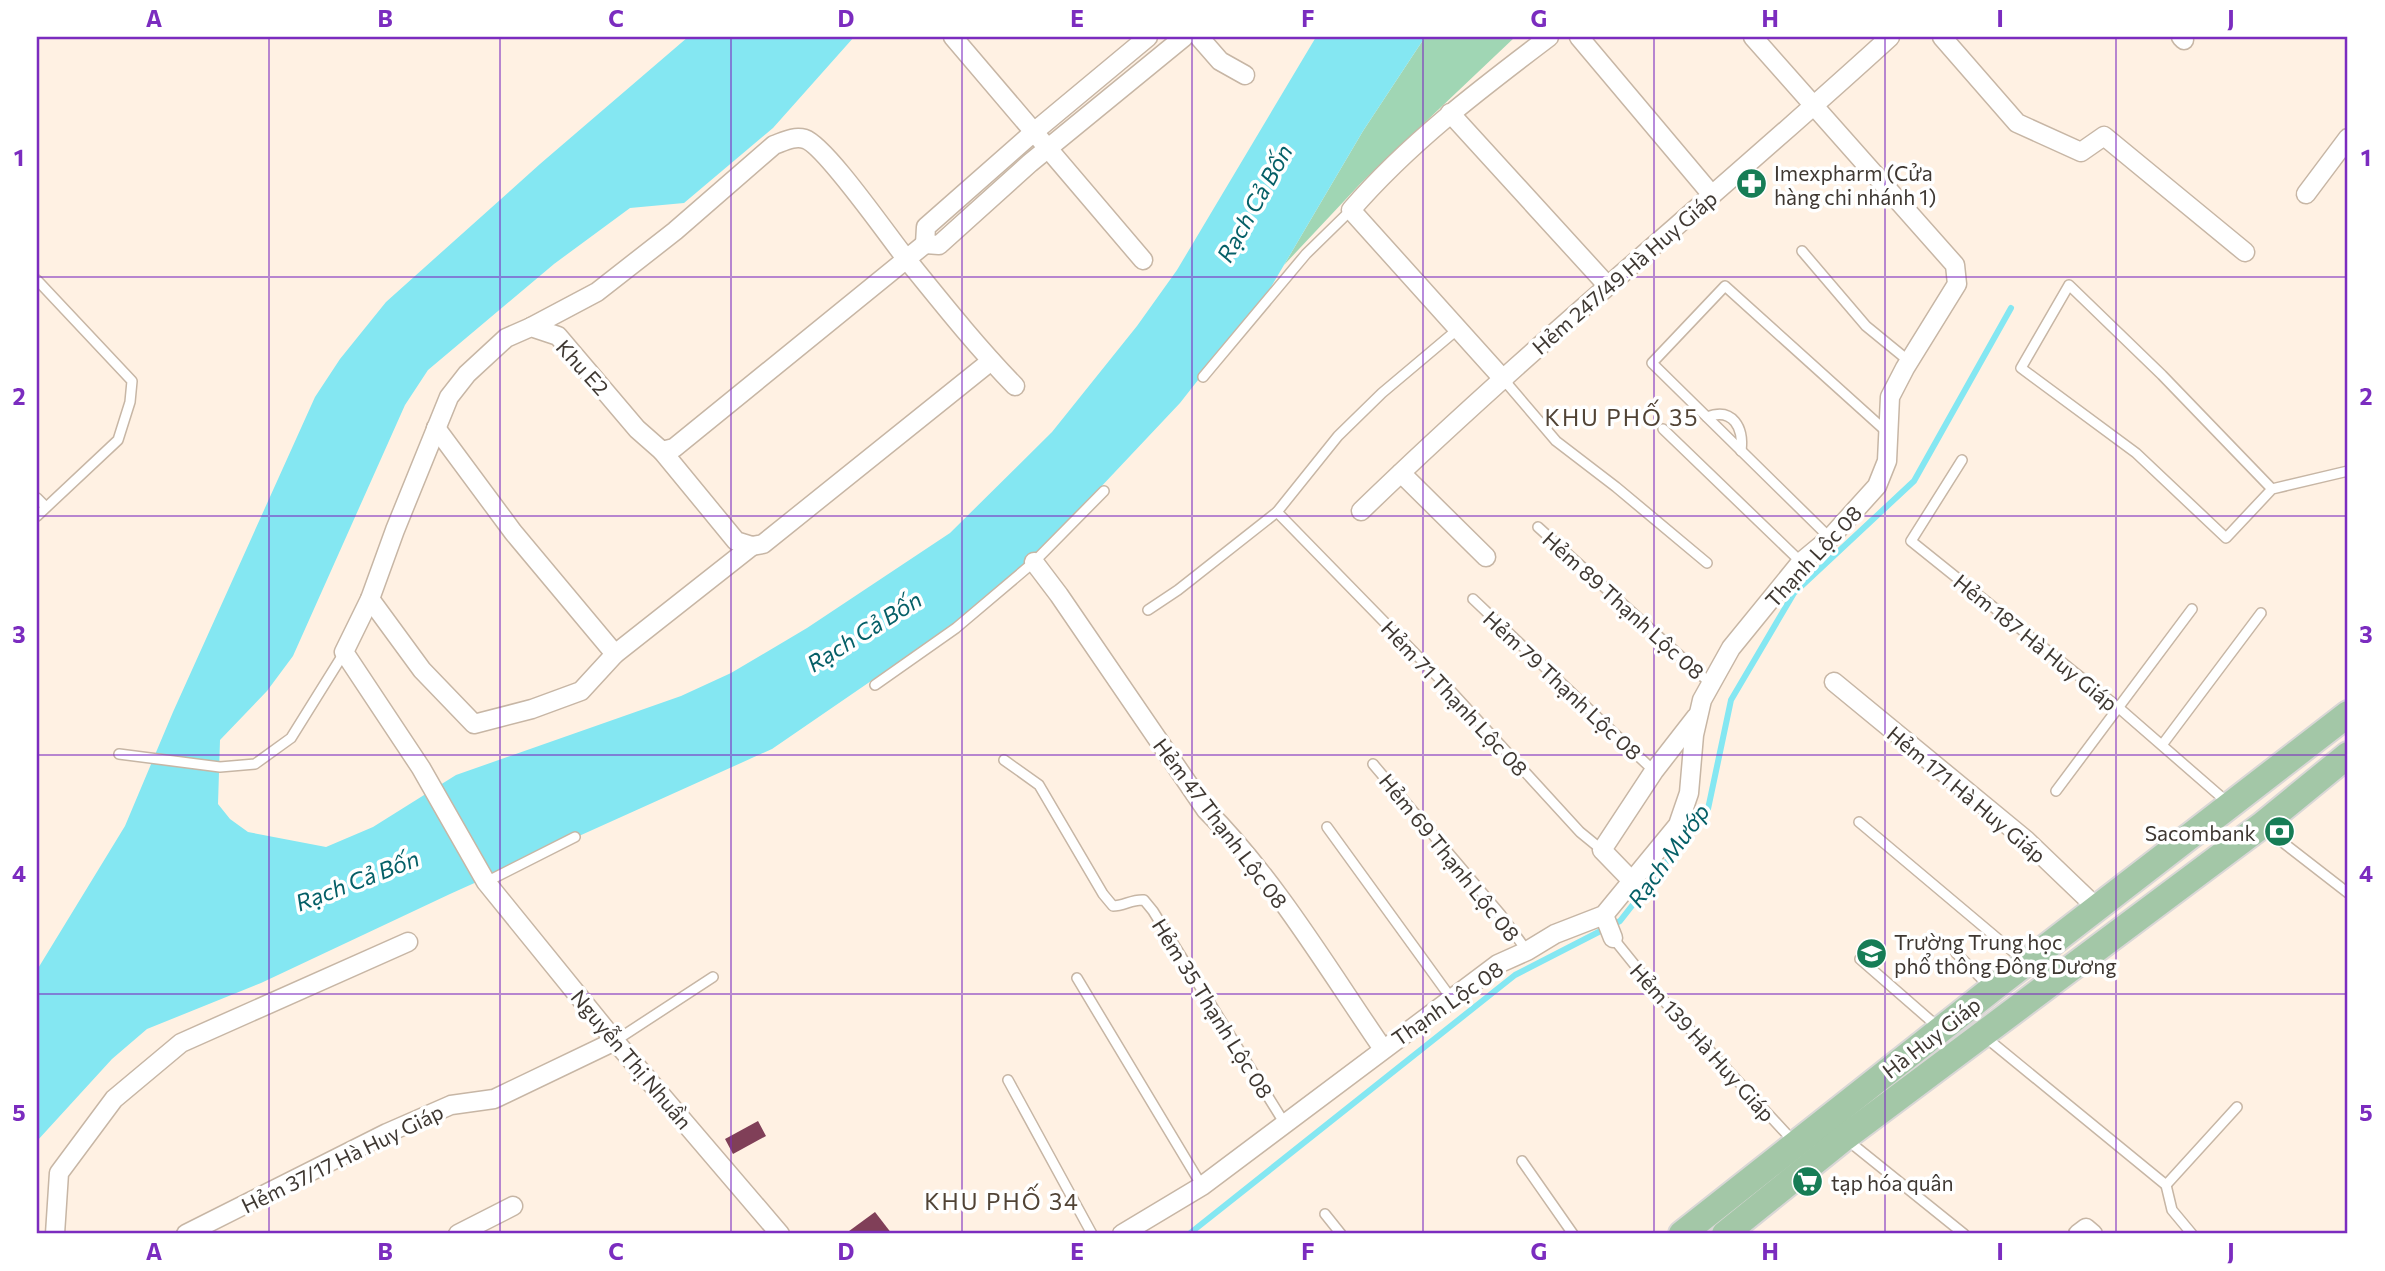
<svg xmlns="http://www.w3.org/2000/svg" width="2385" height="1271" viewBox="0 0 2385 1271" font-family="Commissioner,sans-serif">
<style>
.green{fill:#a0d6b4}
.water{fill:#84e7f2}
.lines{fill:none;stroke-linecap:round;stroke-linejoin:round}
.stream{stroke:#84e7f2;stroke-width:6}
.building{fill:#803f58}
.service-casing{stroke:#c7b6a5;stroke-width:12}
.minor-casing{stroke:#c7b6a5;stroke-width:21}
.primary-casing{stroke:#d9d7d6;stroke-width:30}
.service{stroke:#fff;stroke-width:9}
.minor{stroke:#fff;stroke-width:18}
.primary{stroke:#a3c7a7;stroke-width:26}
.grid{fill:none;stroke:#7b2cbf;stroke-width:2;stroke-opacity:0.55}
.labels{text-anchor:middle;dominant-baseline:central;stroke-width:7;stroke-linejoin:round;paint-order:stroke}
.poi-label{font-size:21px;fill:#3f3832;stroke:#fff;text-anchor:start}
.street-label{font-size:21px;fill:#3f3832;stroke:#fff}
.water-label{font-size:23px;font-style:italic;fill:#055f67;stroke:#fff}
.neighbourhood-label{font-size:23px;letter-spacing:2px;fill:#514335;stroke:#fff}
.neatline{fill:none;stroke:#7b2cbf;stroke-width:2.5}
.grid-label{font-size:23px;text-anchor:middle;font-weight:bold;fill:#7b2cbf}
</style>
<rect width="100%" height="100%" fill="#fff1e3"/>
<polygon class="green" points="1425,37 1515,37 1361,183 1284,265 1363,131"/>
<polygon class="water" points="688,37 854,37 773,128 684,203 630,208 554,264 428,370 405,405 293,656 267,691 220,740 218,804 230,819 248,832 326,847 373,827 456,775 681,696 731,673 807,628 950,533 1052,432 1137,326 1177,270 1316,37 1425,37 1363,131 1271,287 1180,403 1032,560 957,622 772,749 450,894 261,983 147,1029 112,1059 37,1141 37,970 125,826 173,712 315,397 340,359 386,302 540,164"/>
<g class="lines">
<polyline class="stream" points="1189,1234 1515,975 1620,921 1708,809 1731,700 1794,593 1914,481 2011,308"/>
</g>
<g class="building">
<polygon points="758,1121 766,1136 733,1154 725,1139"/>
<polygon points="875,1212 892,1234 845,1234"/>
</g>
<g class="lines">
<defs>
<g id="service">
<polyline points="1802,251 1866,326 1910,362"/>
<polyline points="37,280 132,381 130,402 118,440 37,516"/>
<polyline points="1203,377 1306,254 1351,210"/>
<polyline points="1504,380 1556,441 1616,487 1707,563"/>
<path d="M1707,417c26,-10 37,11 34,34"/>
<polyline points="1663,429 1801,562"/>
<polyline points="1962,460 1911,541 2119,708 2227,802"/>
<polyline points="2272,489 2162,375 2069,285 2021,368 2136,453 2226,538 2272,489 2348,471"/>
<polyline points="37,498 46,507"/>
<polyline points="1277,512 1440,679 1580,832 1602,850"/>
<polyline points="1538,527 1711,684"/>
<polyline points="1830,538 1652,363 1725,286 1888,433"/>
<polyline points="1473,599 1654,771"/>
<polyline points="1148,610 1178,590 1277,512 1338,436 1382,393 1458,329"/>
<polyline points="875,685 956,628 1034,562 1104,491"/>
<polyline points="2162,745 2261,613"/>
<polyline points="119,754 220,767 255,764 291,738 344,653"/>
<path d="M1004,760l35,25 64,109 10,12c11,0 19,-7 31,-6l9,11 132,213"/>
<polyline points="1373,764 1501,915 1527,951"/>
<polyline points="2056,791 2192,609"/>
<polyline points="1859,822 2023,960"/>
<polyline points="1327,827 1451,998"/>
<polyline points="2263,827 2348,893"/>
<polyline points="486,882 575,837"/>
<polyline points="1613,938 1663,1000 1794,1142"/>
<polyline points="1956,953 1991,988"/>
<polyline points="1860,959 1938,1027"/>
<polyline points="1077,978 1202,1186"/>
<polyline points="1984,1036 2166,1185 2237,1107"/>
<polyline points="615,1041 713,977"/>
<polyline points="1008,1080 1092,1234"/>
<polyline points="1846,1139 1964,1234"/>
<polyline points="1522,1161 1573,1234"/>
<polyline points="2166,1185 2172,1210 2192,1234"/>
<polyline points="1325,1214 1341,1234"/>
</g>
<g id="minor">
<polyline points="953,37 1143,260"/>
<polyline points="1199,37 1220,61 1245,75"/>
<polyline points="1579,37 1712,195"/>
<polyline points="1942,37 2017,123 2081,152 2104,136 2245,252"/>
<polyline points="2181,37 2184,40"/>
<polyline points="1450,113 1607,285"/>
<polyline points="2306,194 2348,138"/>
<polyline points="925,244 939,245 1030,163 1184,37"/>
<polyline points="925,244 926,227 1035,131 1148,37"/>
<path d="M531,327l66,-35 78,-61 99,-86c11,-4 20,-9 31,-6 21,7 85,100 103,122 34,42 69,86 107,125"/>
<path d="M1504,380l-153,-170c58,-67 128,-120 198,-173"/>
<polyline points="436,428 513,532 615,654"/>
<polyline points="662,451 736,541 752,546 763,544 991,361"/>
<polyline points="1401,473 1486,557"/>
<path d="M1361,511c170,-165 354,-314 529,-474"/>
<path d="M1034,562l25,33 147,215c68,68 122,159 177,239"/>
<polyline points="370,599 422,670 474,724 532,709 581,691 615,654 752,546"/>
<polyline points="1834,682 2026,840 2098,909"/>
<polyline points="1633,882 1602,850 1654,771 1696,717"/>
<polyline points="1604,915 1613,938"/>
<polyline points="55,1234 59,1173 114,1099 181,1043 408,942"/>
<polyline points="186,1234 387,1133 451,1105 494,1099 615,1041"/>
<polyline points="458,1234 513,1206"/>
<polyline points="780,1234 615,1041 486,882 421,768 344,652 370,599 395,530 449,397 467,374 506,338 531,327 558,336 637,429 662,451 674,448 925,244"/>
<polyline points="1122,1234 1202,1186 1498,964 1527,951 1555,934 1604,915 1678,825 1689,793 1694,735 1702,700 1731,648 1801,562 1830,538 1877,486 1887,461 1890,397 1905,368 1957,284 1955,265 1753,37"/>
<polyline points="2078,1234 2086,1228 2093,1234"/>
</g>
<g id="primary">
<polyline points="1682,1234 1992,989 2348,714"/>
<polyline points="1725,1234 1844,1138 2261,826 2348,755"/>
</g>
</defs>
<use href="#service" class="service-casing"/>
<use href="#minor" class="minor-casing"/>
<use href="#primary" class="primary-casing"/>
<use href="#service" class="service"/>
<use href="#minor" class="minor"/>
<use href="#primary" class="primary"/>
</g>
<path class="grid" d="M269,37v1197M500,37v1197M731,37v1197M962,37v1197M1192,37v1197M1423,37v1197M1654,37v1197M1885,37v1197M2116,37v1197M37,277h2311M37,516h2311M37,755h2311M37,994h2311"/>
<defs>
<symbol id="pharmacy-disc" viewBox="-11 -11 22 22"><circle r="9.5" fill="#177d56" stroke="#fff"/><path d="M-2-6h4v4h4v4h-4v4h-4v-4h-4v-4h4Z" fill="#fff"/></symbol>
<symbol id="bank-disc" viewBox="-11 -11 22 22"><circle r="9.5" fill="#177d56" stroke="#fff"/><path d="M-6-4H6V4H-6ZM0-2.3a2.3 2.3 0 1 0 0 4.6a2.3 2.3 0 1 0 0-4.6Z" fill="#fff"/></symbol>
<symbol id="school-disc" viewBox="-11 -11 22 22"><circle r="9.5" fill="#177d56" stroke="#fff"/><path d="M0-5L7-2L0 1L-7-2ZM-4 1L0 2.5L4 1V4Q0 6-4 4Z" fill="#fff"/></symbol>
<symbol id="supermarket-disc" viewBox="-11 -11 22 22"><circle r="9.5" fill="#177d56" stroke="#fff"/><path d="M-6-5.5h2.5l.6 2H6L4.5 2H-2.5L-4.4-4H-6ZM-1.5 3.2a1.3 1.3 0 1 0 .1 0ZM3 3.2a1.3 1.3 0 1 0 .1 0Z" fill="#fff"/></symbol>
</defs>
<g fill-rule="evenodd">
<use href="#pharmacy-disc" x="1734" y="166" width="35" height="35"/>
<use href="#bank-disc" x="2262" y="814" width="35" height="35"/>
<use href="#school-disc" x="1854" y="936" width="35" height="35"/>
<use href="#supermarket-disc" x="1790" y="1164" width="35" height="35"/>
</g>
<g class="labels">
<g class="poi-label">
<text x="1774" y="172">Imexpharm (Cửa<tspan x="1774" dy="24">hàng chi nhánh 1)</tspan></text>
<text x="2256" y="832" text-anchor="end">Sacombank</text>
<text x="1894" y="941">Trường Trung học<tspan x="1894" dy="24">phổ thông Đông Dương</tspan></text>
<text x="1831" y="1182">tạp hóa quân</text>
</g>
<g class="street-label">
<text transform="translate(1624 272) rotate(-41)">Hẻm 247/49 Hà Huy Giáp</text>
<text transform="translate(583 367) rotate(48)">Khu E2</text>
<text transform="translate(1813 556) rotate(-47)">Thạnh Lộc 08</text>
<text transform="translate(1624 605) rotate(42)">Hẻm 89 Thạnh Lộc 08</text>
<text transform="translate(2036 642) rotate(39)">Hẻm 187 Hà Huy Giáp</text>
<text transform="translate(1563 685) rotate(43)">Hẻm 79 Thạnh Lộc 08</text>
<text transform="translate(1455 698) rotate(47)">Hẻm 71 Thạnh Lộc 08</text>
<text transform="translate(1967 794) rotate(40)">Hẻm 171 Hà Huy Giáp</text>
<text transform="translate(1221 823) rotate(53)">Hẻm 47 Thạnh Lộc 08</text>
<text transform="translate(1450 857) rotate(51)">Hẻm 69 Thạnh Lộc 08</text>
<text transform="translate(1447 1003) rotate(-35)">Thạnh Lộc 08</text>
<text transform="translate(1213 1008) rotate(58)">Hẻm 35 Thạnh Lộc 08</text>
<text transform="translate(1931 1037) rotate(-38)">Hà Huy Giáp</text>
<text transform="translate(1703 1042) rotate(48)">Hẻm 139 Hà Huy Giáp</text>
<text transform="translate(632 1059) rotate(50)">Nguyễn Thị Nhuần</text>
<text transform="translate(342 1158) rotate(-26)">Hẻm 37/17 Hà Huy Giáp</text>
</g>
<g class="water-label">
<text transform="translate(1254 203) rotate(-61)">Rạch Cả Bốn</text>
<text transform="translate(864 631) rotate(-32)">Rạch Cả Bốn</text>
<text transform="translate(1668 855) rotate(-54)">Rạch Mướp</text>
<text transform="translate(357 880) rotate(-21)">Rạch Cả Bốn</text>
</g>
<g class="neighbourhood-label">
<text x="1622" y="417">KHU PHỐ 35</text>
<text x="1002" y="1201">KHU PHỐ 34</text>
</g>
</g>
<rect width="2385" height="1271" fill="none" stroke="#ffffff" stroke-width="77"/>
<rect x="38" y="38" width="2308" height="1194" class="neatline"/>
<g class="grid-label">
<text x="154" y="27">A</text>
<text x="385" y="27">B</text>
<text x="616" y="27">C</text>
<text x="846" y="27">D</text>
<text x="1077" y="27">E</text>
<text x="1308" y="27">F</text>
<text x="1539" y="27">G</text>
<text x="1770" y="27">H</text>
<text x="2000" y="27">I</text>
<text x="2231" y="27">J</text>
<text x="19" y="166">1</text>
<text x="2366" y="166">1</text>
<text x="19" y="405">2</text>
<text x="2366" y="405">2</text>
<text x="19" y="643">3</text>
<text x="2366" y="643">3</text>
<text x="19" y="882">4</text>
<text x="2366" y="882">4</text>
<text x="19" y="1121">5</text>
<text x="2366" y="1121">5</text>
<text x="154" y="1260">A</text>
<text x="385" y="1260">B</text>
<text x="616" y="1260">C</text>
<text x="846" y="1260">D</text>
<text x="1077" y="1260">E</text>
<text x="1308" y="1260">F</text>
<text x="1539" y="1260">G</text>
<text x="1770" y="1260">H</text>
<text x="2000" y="1260">I</text>
<text x="2231" y="1260">J</text>
</g>
</svg>
